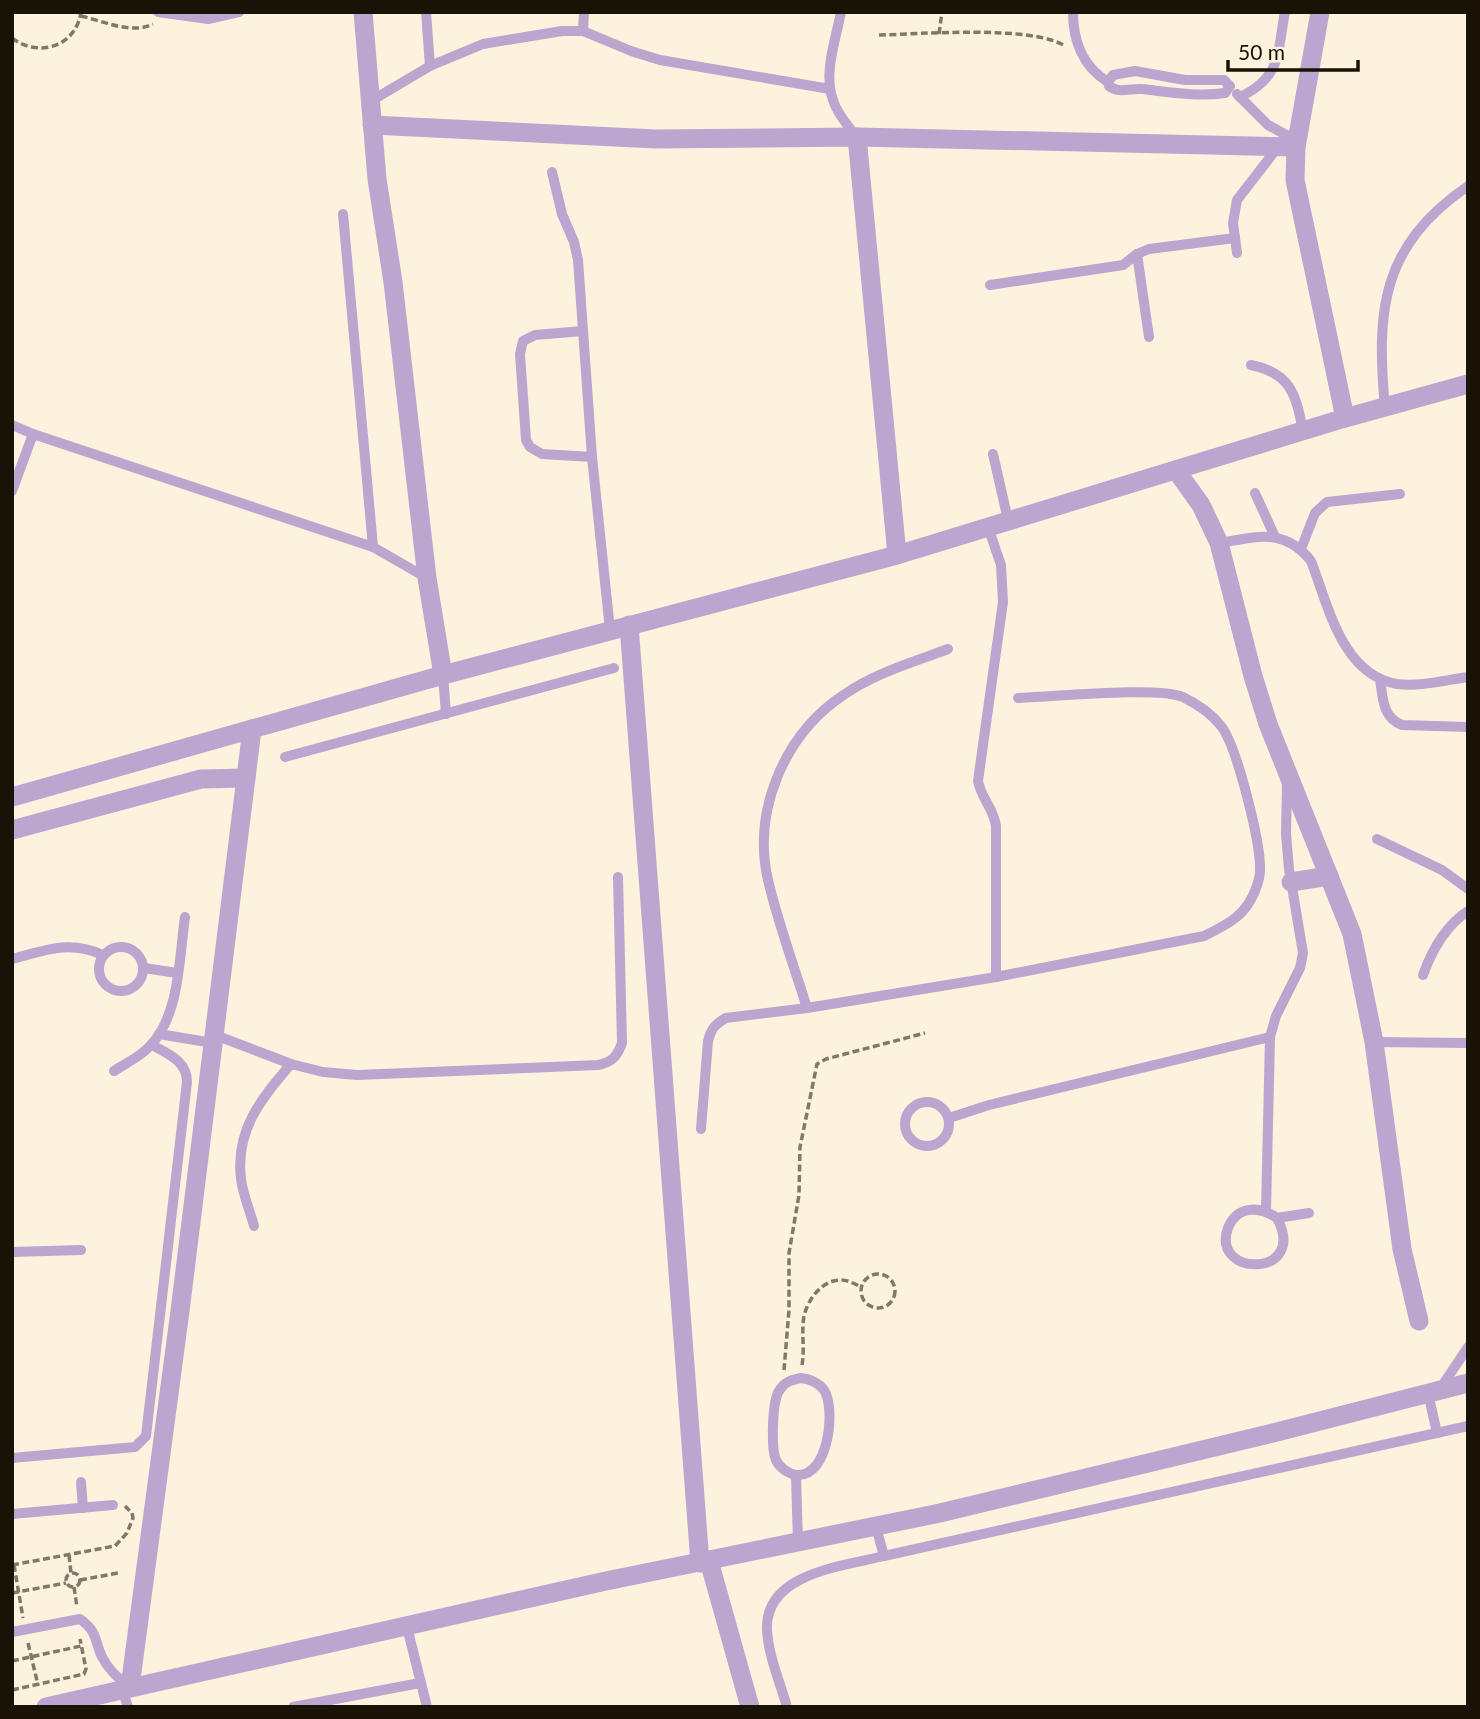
<svg xmlns="http://www.w3.org/2000/svg" width="1480" height="1719" viewBox="0 0 1480 1719" font-family="Lato,sans-serif">
<style>
.lines{fill:none;stroke-linecap:round;stroke-linejoin:round}
.path{stroke:#817868;stroke-width:3.5;stroke-dasharray:7 3.5;stroke-linecap:butt}
.service{stroke:#bca5cf;stroke-width:10}
.minor{stroke:#bca5cf;stroke-width:19}
</style>
<rect width="100%" height="100%" fill="#fdf2dd"/>
<g class="lines">
<g class="path">
<path d="M81,16c22,5 51,19 72,8"/>
<polyline points="939,34 942,12"/>
<path d="M879,35c42,-1 154,-10 186,11"/>
<path d="M12,38c26,20 64,9 69,-26"/>
<circle cx="878" cy="1291" r="17"/>
<path d="M802,1365c3,-16 -1,-33 2,-49 4,-17 18,-36 37,-36 7,0 14,4 20,7"/>
<polyline points="784,1370 789,1310 789,1253 799,1195 800,1147 817,1064 826,1059 925,1033"/>
<polyline points="69,1555 71,1573"/>
<polyline points="12,1565 115,1546 127,1533 133,1518 132,1513 125,1506"/>
<polyline points="14,1565 23,1618"/>
<circle cx="73" cy="1580" r="7"/>
<polyline points="80,1580 118,1573"/>
<polyline points="74,1587 77,1607"/>
<polyline points="12,1593 66,1583"/>
<polyline points="28,1643 38,1685"/>
<polyline points="12,1661 81,1646"/>
<polyline points="12,1690 84,1674 86,1669 80,1639"/>
</g>
<g class="service">
<polyline points="158,12 208,19 239,12"/>
<polyline points="426,12 430,66"/>
<path d="M841,12c-5,27 -18,61 -8,88 4,14 15,25 23,37"/>
<path d="M1073,12c0,29 10,55 35,70"/>
<polyline points="583,31 584,12"/>
<path d="M1135,71l50,9h39l6,6 -5,7c-29,4 -55,-1 -84,-4 -11,-1 -22,5 -32,-3l-1,-4 5,-7z"/>
<polyline points="1237,94 1268,125 1297,141"/>
<path d="M1240,97c42,-20 37,-44 45,-85"/>
<polyline points="371,101 430,66 483,44 562,31 583,31 631,51 660,60 830,89"/>
<polyline points="552,172 562,214 574,242 578,260 592,457 610,630"/>
<polyline points="343,214 373,547"/>
<polyline points="1237,253 1233,223 1237,200 1278,147"/>
<polyline points="1137,254 1149,337"/>
<polyline points="990,285 1123,265 1137,254 1149,249 1235,238"/>
<polyline points="583,331 535,335 523,341 520,354 526,440 530,447 542,454 592,457"/>
<path d="M1251,365c40,8 45,30 52,66"/>
<path d="M1385,408c-9,-98 -4,-162 83,-222"/>
<polyline points="12,425 33,434 373,547 427,578"/>
<polyline points="993,454 1008,520"/>
<polyline points="12,491 33,434"/>
<polyline points="1255,493 1275,537"/>
<path d="M988,527l13,38 2,37 -25,179c3,17 16,28 18,45v151"/>
<path d="M1219,543c37,-6 65,-16 92,18 17,44 31,114 86,123 23,3 48,-4 71,-7"/>
<polyline points="1301,549 1315,513 1327,502 1400,494"/>
<polyline points="443,675 446,714"/>
<path d="M1380,679c3,19 2,38 22,46l66,2"/>
<polyline points="285,757 614,668"/>
<polyline points="1377,839 1442,870 1468,889"/>
<circle cx="121" cy="969" r="22"/>
<path d="M12,959c34,-9 57,-19 91,-4"/>
<polyline points="144,968 177,973"/>
<path d="M1423,975c9,-25 22,-49 45,-64"/>
<path d="M807,1008c-13,-42 -29,-85 -39,-128 -16,-70 17,-147 77,-186 30,-21 69,-32 103,-45"/>
<polyline points="159,1034 213,1043"/>
<path d="M215,1035l76,29 32,8 34,3 241,-10c14,-3 19,-8 24,-22l-4,-166"/>
<polyline points="1374,1042 1468,1043"/>
<path d="M114,1071c12,-8 26,-14 36,-25 30,-31 29,-88 35,-129"/>
<circle cx="927" cy="1124" r="22"/>
<polyline points="949,1118 989,1105 1270,1037"/>
<path d="M701,1129l7,-88c3,-12 7,-17 18,-23l81,-10 189,-31 208,-41c18,-9 36,-17 46,-35 5,-8 10,-22 10,-31 1,-26 -23,-124 -39,-144 -10,-13 -22,-21 -38,-29 -25,-11 -132,0 -165,1"/>
<polyline points="1266,1211 1270,1037 1276,1016 1300,968 1303,953 1289,869 1286,834 1287,782"/>
<path d="M1277,1218c32,60 -67,60 -49,10 9,-23 32,-22 49,-10l32,-5"/>
<path d="M254,1226c-4,-15 -11,-31 -13,-47 -6,-49 20,-80 50,-115"/>
<polyline points="12,1252 81,1250"/>
<path d="M801,1378c9,1 17,4 23,12 12,18 5,87 -27,85 -9,-1 -18,-8 -21,-15 -5,-12 -4,-58 3,-69 5,-9 12,-11 22,-13z"/>
<polyline points="1440,1389 1468,1347"/>
<polyline points="1428,1393 1437,1433"/>
<path d="M12,1458l123,-11 11,-11 41,-354c0,-21 -19,-28 -35,-37"/>
<polyline points="796,1475 798,1543"/>
<polyline points="81,1482 83,1508"/>
<polyline points="12,1514 113,1505"/>
<polyline points="876,1527 884,1556"/>
<polyline points="407,1627 427,1707"/>
<path d="M12,1632l68,-13c18,13 14,21 22,38 7,13 16,22 28,30"/>
<polyline points="122,1689 128,1707"/>
<polyline points="293,1707 420,1683"/>
<path d="M787,1707c-7,-25 -19,-52 -20,-78 -2,-56 77,-63 117,-73l584,-130"/>
</g>
<g class="minor">
<polyline points="363,12 377,179 393,282 427,578 443,675"/>
<polyline points="1320,12 1296,147 1295,180 1345,418"/>
<polyline points="372,125 656,139 857,137 1296,147"/>
<polyline points="857,137 897,555"/>
<polyline points="1176,470 1201,505 1219,543 1253,676 1268,724 1352,934 1374,1042 1402,1249 1419,1321"/>
<polyline points="629,625 700,1563"/>
<polyline points="12,797 443,675 897,555 1345,418 1468,384"/>
<polyline points="12,830 201,779 246,778"/>
<polyline points="1291,882 1329,876"/>
<polyline points="709,1561 750,1707"/>
<polyline points="130,1687 180,1311 252,729"/>
<polyline points="46,1707 606,1581 940,1513 1273,1433 1468,1383"/>
</g>
</g>
<rect width="1480" height="1719" fill="none" stroke="#191307" stroke-width="28"/>
<path d="M1228 60v10h130v-10" fill="none" stroke="#191307" stroke-width="3.5"/>
<text x="1238" y="60" font-size="21" fill="#191307" stroke="#fdf2dd" stroke-width="5" paint-order="stroke">50 m</text>
</svg>
